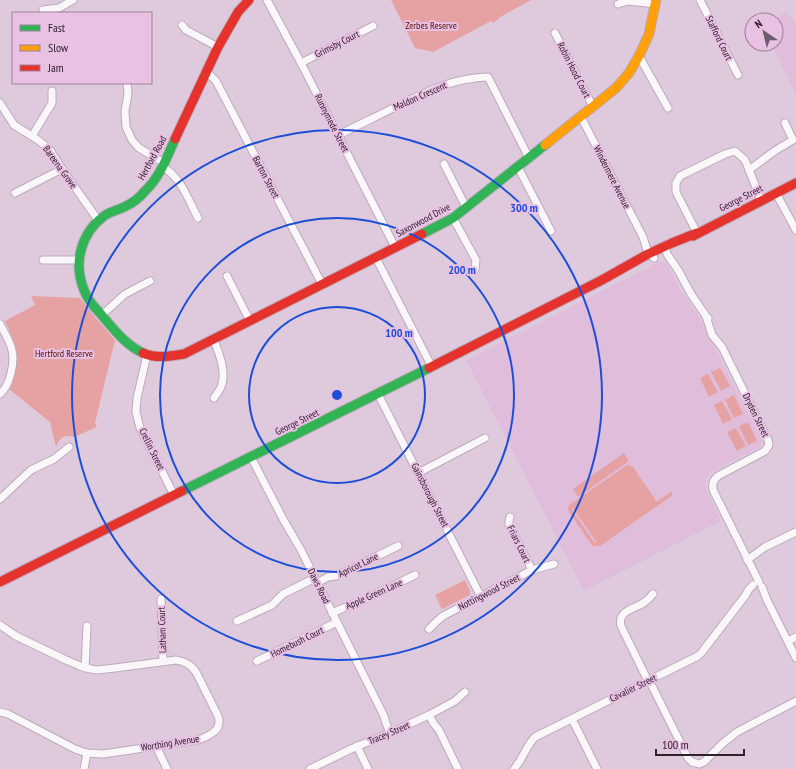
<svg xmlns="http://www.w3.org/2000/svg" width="796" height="769" viewBox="0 0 796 769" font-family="'PT Sans Narrow',sans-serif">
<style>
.built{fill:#e0bedb}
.green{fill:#e6a2a2;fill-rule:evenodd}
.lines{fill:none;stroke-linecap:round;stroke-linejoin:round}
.street-casing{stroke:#bbaab9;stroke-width:9}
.fast-casing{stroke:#bbaab9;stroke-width:11}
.slow-casing{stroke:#bbaab9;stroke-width:11}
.jam-casing{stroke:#bbaab9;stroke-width:11}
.street{stroke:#faf7fa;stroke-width:7}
.fast{stroke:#30b455;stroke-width:9}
.slow{stroke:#ff9f0a;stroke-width:9}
.jam{stroke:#e5322d;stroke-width:9}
.ring{fill:none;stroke:#1d4ed8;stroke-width:2}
.labels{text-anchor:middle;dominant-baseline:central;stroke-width:4;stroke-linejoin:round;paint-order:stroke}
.park-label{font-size:10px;fill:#5b0f07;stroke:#e8c1e3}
.street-label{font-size:10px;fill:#2f202d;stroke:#e8c1e3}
.centre{fill:#1d4ed8;stroke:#e8c1e3;stroke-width:2}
.ring-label{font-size:12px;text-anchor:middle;font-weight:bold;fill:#1d4ed8;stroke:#e8c1e3;stroke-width:4;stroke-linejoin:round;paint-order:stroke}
</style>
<rect width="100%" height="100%" fill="#dfcadd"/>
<g class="built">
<polygon points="785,13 793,19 796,24 796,94 771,44 776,44 776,20 772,20"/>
<polygon points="661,261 667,263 682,293 698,315 763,442 762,446 715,470 710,474 706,479 705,485 706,489 721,521 584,591 466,360"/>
</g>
<g class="green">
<polygon points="391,0 531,0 502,16 493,23 491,21 433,52 415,48"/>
<path d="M31,296l49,2 14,18 21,24 -20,83 2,4 -23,10c-10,-3 -14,0 -18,10l-6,-25 -41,-33c14,-28 8,-42 -4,-68l30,-16z"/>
<polygon points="720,368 730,386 721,391 711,372"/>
<polygon points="708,374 718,392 709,397 700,378"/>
<polygon points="734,395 743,414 734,418 725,400"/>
<polygon points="722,401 732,419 723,424 714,405"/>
<polygon points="748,422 757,441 748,445 739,426"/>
<polygon points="736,428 746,446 737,451 727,432"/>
<polygon points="624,453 629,461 578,497 573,489"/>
<path d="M627,465h2l4,2 22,32 1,3 15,-10 2,3 -73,51h-6l-3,-2 -22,-32 -1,-3 1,-4zM572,507l25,36 52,-36 -52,36 -3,-1 -22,-32z"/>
<polygon points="465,580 470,591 470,595 442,609 435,595"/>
</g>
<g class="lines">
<defs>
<g id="street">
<polyline points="267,0 301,63 395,247"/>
<polyline points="700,0 738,75"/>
<polyline points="618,4 628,1 656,4"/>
<polyline points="43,10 59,8 73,0"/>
<polyline points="182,25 186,30 218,47"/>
<polyline points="555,33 593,107"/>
<polyline points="639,56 668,108"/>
<polyline points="301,63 373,26"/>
<polyline points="207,72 216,81 322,284"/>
<polyline points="127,83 128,94 125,111 126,127 132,140 139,148 164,163"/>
<polyline points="0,103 14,125 38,140 50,150 62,169 98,220"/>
<polyline points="581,117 643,237 647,250 654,258"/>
<path d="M339,135c19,-10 39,-19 58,-29 31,-15 56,-28 91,-29l41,81"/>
<polyline points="32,136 52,103 52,91"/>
<polyline points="444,164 466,207"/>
<path d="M162,167c18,8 27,34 36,51"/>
<polyline points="518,167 551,231"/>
<polyline points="749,170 776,150 793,140 785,123"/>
<polyline points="15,193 62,169"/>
<polyline points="776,193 796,230"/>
<polyline points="453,218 476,260 475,269"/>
<polyline points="697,233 676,192 676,183 680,176 725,154 735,151 745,160 761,200"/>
<polyline points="665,245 667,254 671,260 678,270 691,294 706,316 708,318"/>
<polyline points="376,258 432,367"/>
<polyline points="43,260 79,260"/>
<polyline points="227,276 250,321"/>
<polyline points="102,315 125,294 150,281"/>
<path d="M706,316l6,19 10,12 46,93 1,5 -4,6 -47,25c-6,5 -7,11 -3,18l44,88"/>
<path d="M0,324c4,8 10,17 12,26 3,12 -2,36 -12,44"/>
<polyline points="147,355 137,398 136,412 140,428 174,495"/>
<polyline points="378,394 481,597"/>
<path d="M214,398c2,-3 5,-7 7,-11 6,-15 -2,-33 -7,-47"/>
<polyline points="251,457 283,519 301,550 384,716 386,723 390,733"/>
<polyline points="418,473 485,438"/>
<polyline points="0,499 31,470 54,459 69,447"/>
<polyline points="510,517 509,521 509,525 532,570"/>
<polyline points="747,560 765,547 796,532"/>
<polyline points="317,583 328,577 336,576 398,546"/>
<polyline points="762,587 767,600 796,658"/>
<polyline points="161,599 163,661"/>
<polyline points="332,613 348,606 359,602 415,575"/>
<polyline points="237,621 272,605 283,594 315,578"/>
<path d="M0,625l16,11 50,24 14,6 11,3 6,1 18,-2 61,-8c9,1 15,5 20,12l22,44c5,14 -9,20 -20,24l-95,14 -16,-1 -12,-4 -67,-35 -8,-2"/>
<polyline points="429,629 437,621 443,616 532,570 554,564"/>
<polyline points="788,641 796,637"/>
<polyline points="257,661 337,622"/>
<polyline points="85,668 87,626"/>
<polyline points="649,680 688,758 692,762 696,763 699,764 704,762 722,744 737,732 796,701"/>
<path d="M648,681l-27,-55c-4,-15 13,-17 22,-23 4,-2 7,-6 10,-9"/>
<polyline points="429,715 434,724 439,730 458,769"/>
<polyline points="572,719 597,769"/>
<polyline points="156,746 167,769"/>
<polyline points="357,746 368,769"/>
<polyline points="84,769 87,753"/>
<polyline points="310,769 351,749 392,732 429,715 455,701 465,692"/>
<path d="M514,769c9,-10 12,-23 21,-32l163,-81 4,-4 43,-56 4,-7 4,-4"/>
</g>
<g id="fast">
<polyline points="422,234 453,218 545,145"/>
<path d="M143,353c-18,-8 -31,-26 -44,-41 -6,-6 -12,-14 -15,-22 -11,-27 -3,-57 20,-74 7,-5 15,-6 22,-10 7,-3 14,-9 19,-15 15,-14 22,-34 30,-52"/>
<polyline points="182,491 429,368"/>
</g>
<polyline id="slow" points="545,145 616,88 629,73 639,56 649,34 656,0"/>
<g id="jam">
<polyline points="175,139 218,47 238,12 249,0"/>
<polyline points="693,236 796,183"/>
<path d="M143,353c14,6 27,3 41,1l238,-120"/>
<polyline points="429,368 602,280 648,254 672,243 697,233"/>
<polyline points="0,582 182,491"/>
</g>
</defs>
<use href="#street" class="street-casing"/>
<use href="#fast" class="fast-casing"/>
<use href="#slow" class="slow-casing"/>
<use href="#jam" class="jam-casing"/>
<use href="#street" class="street"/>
<use href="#fast" class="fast"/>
<use href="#slow" class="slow"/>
<use href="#jam" class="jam"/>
</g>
<g class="ring">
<circle cx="337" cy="395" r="88"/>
<circle cx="337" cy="395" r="177"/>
<circle cx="337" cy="395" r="265"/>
</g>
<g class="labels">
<g class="park-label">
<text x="431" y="25">Zerbes Reserve</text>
<text x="64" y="353">Hertford Reserve</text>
</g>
<g class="street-label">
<text transform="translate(719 38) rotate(64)">Stafford Court</text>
<text transform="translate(337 44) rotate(-27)">Grimsby Court</text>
<text transform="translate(574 70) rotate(63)">Robin Hood Court</text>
<text transform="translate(420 96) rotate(-24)">Maldon Crescent</text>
<text transform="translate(332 123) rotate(63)">Runnymede Street</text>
<text transform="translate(152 158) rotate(-61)">Hertford Road</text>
<text transform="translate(60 167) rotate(54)">Bareena Grove</text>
<text transform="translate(266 177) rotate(62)">Barton Street</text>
<text transform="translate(612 177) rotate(63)">Windermere Avenue</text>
<text transform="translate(741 198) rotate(-27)">George Street</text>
<text transform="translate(423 220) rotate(-28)">Saxonwood Drive</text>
<text transform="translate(756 415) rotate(64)">Dryden Street</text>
<text transform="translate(297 422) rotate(-26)">George Street</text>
<text transform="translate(152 449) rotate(64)">Crellin Street</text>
<text transform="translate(430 495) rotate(63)">Gainsborough Street</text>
<text transform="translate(519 544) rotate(64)">Friars Court</text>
<text transform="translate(358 565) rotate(-26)">Apricot Lane</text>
<text transform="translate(319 586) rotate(64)">Daws Road</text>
<text transform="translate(489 592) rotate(-27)">Nottingwood Street</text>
<text transform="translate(374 594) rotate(-24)">Apple Green Lane</text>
<text transform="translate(162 630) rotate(-92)">Latham Court</text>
<text transform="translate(297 642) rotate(-26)">Homebush Court</text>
<text transform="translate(633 688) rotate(-26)">Cavalier Street</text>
<text transform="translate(389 733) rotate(-23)">Tracey Street</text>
<text transform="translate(170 743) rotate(-9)">Worthing Avenue</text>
</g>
</g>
<circle cx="337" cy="395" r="6" class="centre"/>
<g class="ring-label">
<text x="524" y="212">300 m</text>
<text x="462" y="274">200 m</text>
<text x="399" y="337">100 m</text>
</g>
<rect x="12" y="12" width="140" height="72" fill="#e8c1e3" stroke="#9e819a"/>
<rect x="20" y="25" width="20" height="6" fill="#30b455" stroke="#9e819a"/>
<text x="48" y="32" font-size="12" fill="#2f202d">Fast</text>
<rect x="20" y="45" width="20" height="6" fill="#ff9f0a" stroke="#9e819a"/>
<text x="48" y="52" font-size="12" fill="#2f202d">Slow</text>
<rect x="20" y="65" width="20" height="6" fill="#e5322d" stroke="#9e819a"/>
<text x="48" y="72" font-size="12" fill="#2f202d">Jam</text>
<g transform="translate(764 32) rotate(325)"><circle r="19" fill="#e8c1e3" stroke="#9e819a"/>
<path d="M0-3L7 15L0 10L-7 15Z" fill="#6d5c6b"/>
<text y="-6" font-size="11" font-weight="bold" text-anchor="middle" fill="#2f202d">N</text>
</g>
<path d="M656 749v6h88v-6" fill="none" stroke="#2f202d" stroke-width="2"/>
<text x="662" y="749" font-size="12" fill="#2f202d" stroke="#e8c1e3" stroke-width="3" paint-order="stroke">100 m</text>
</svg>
